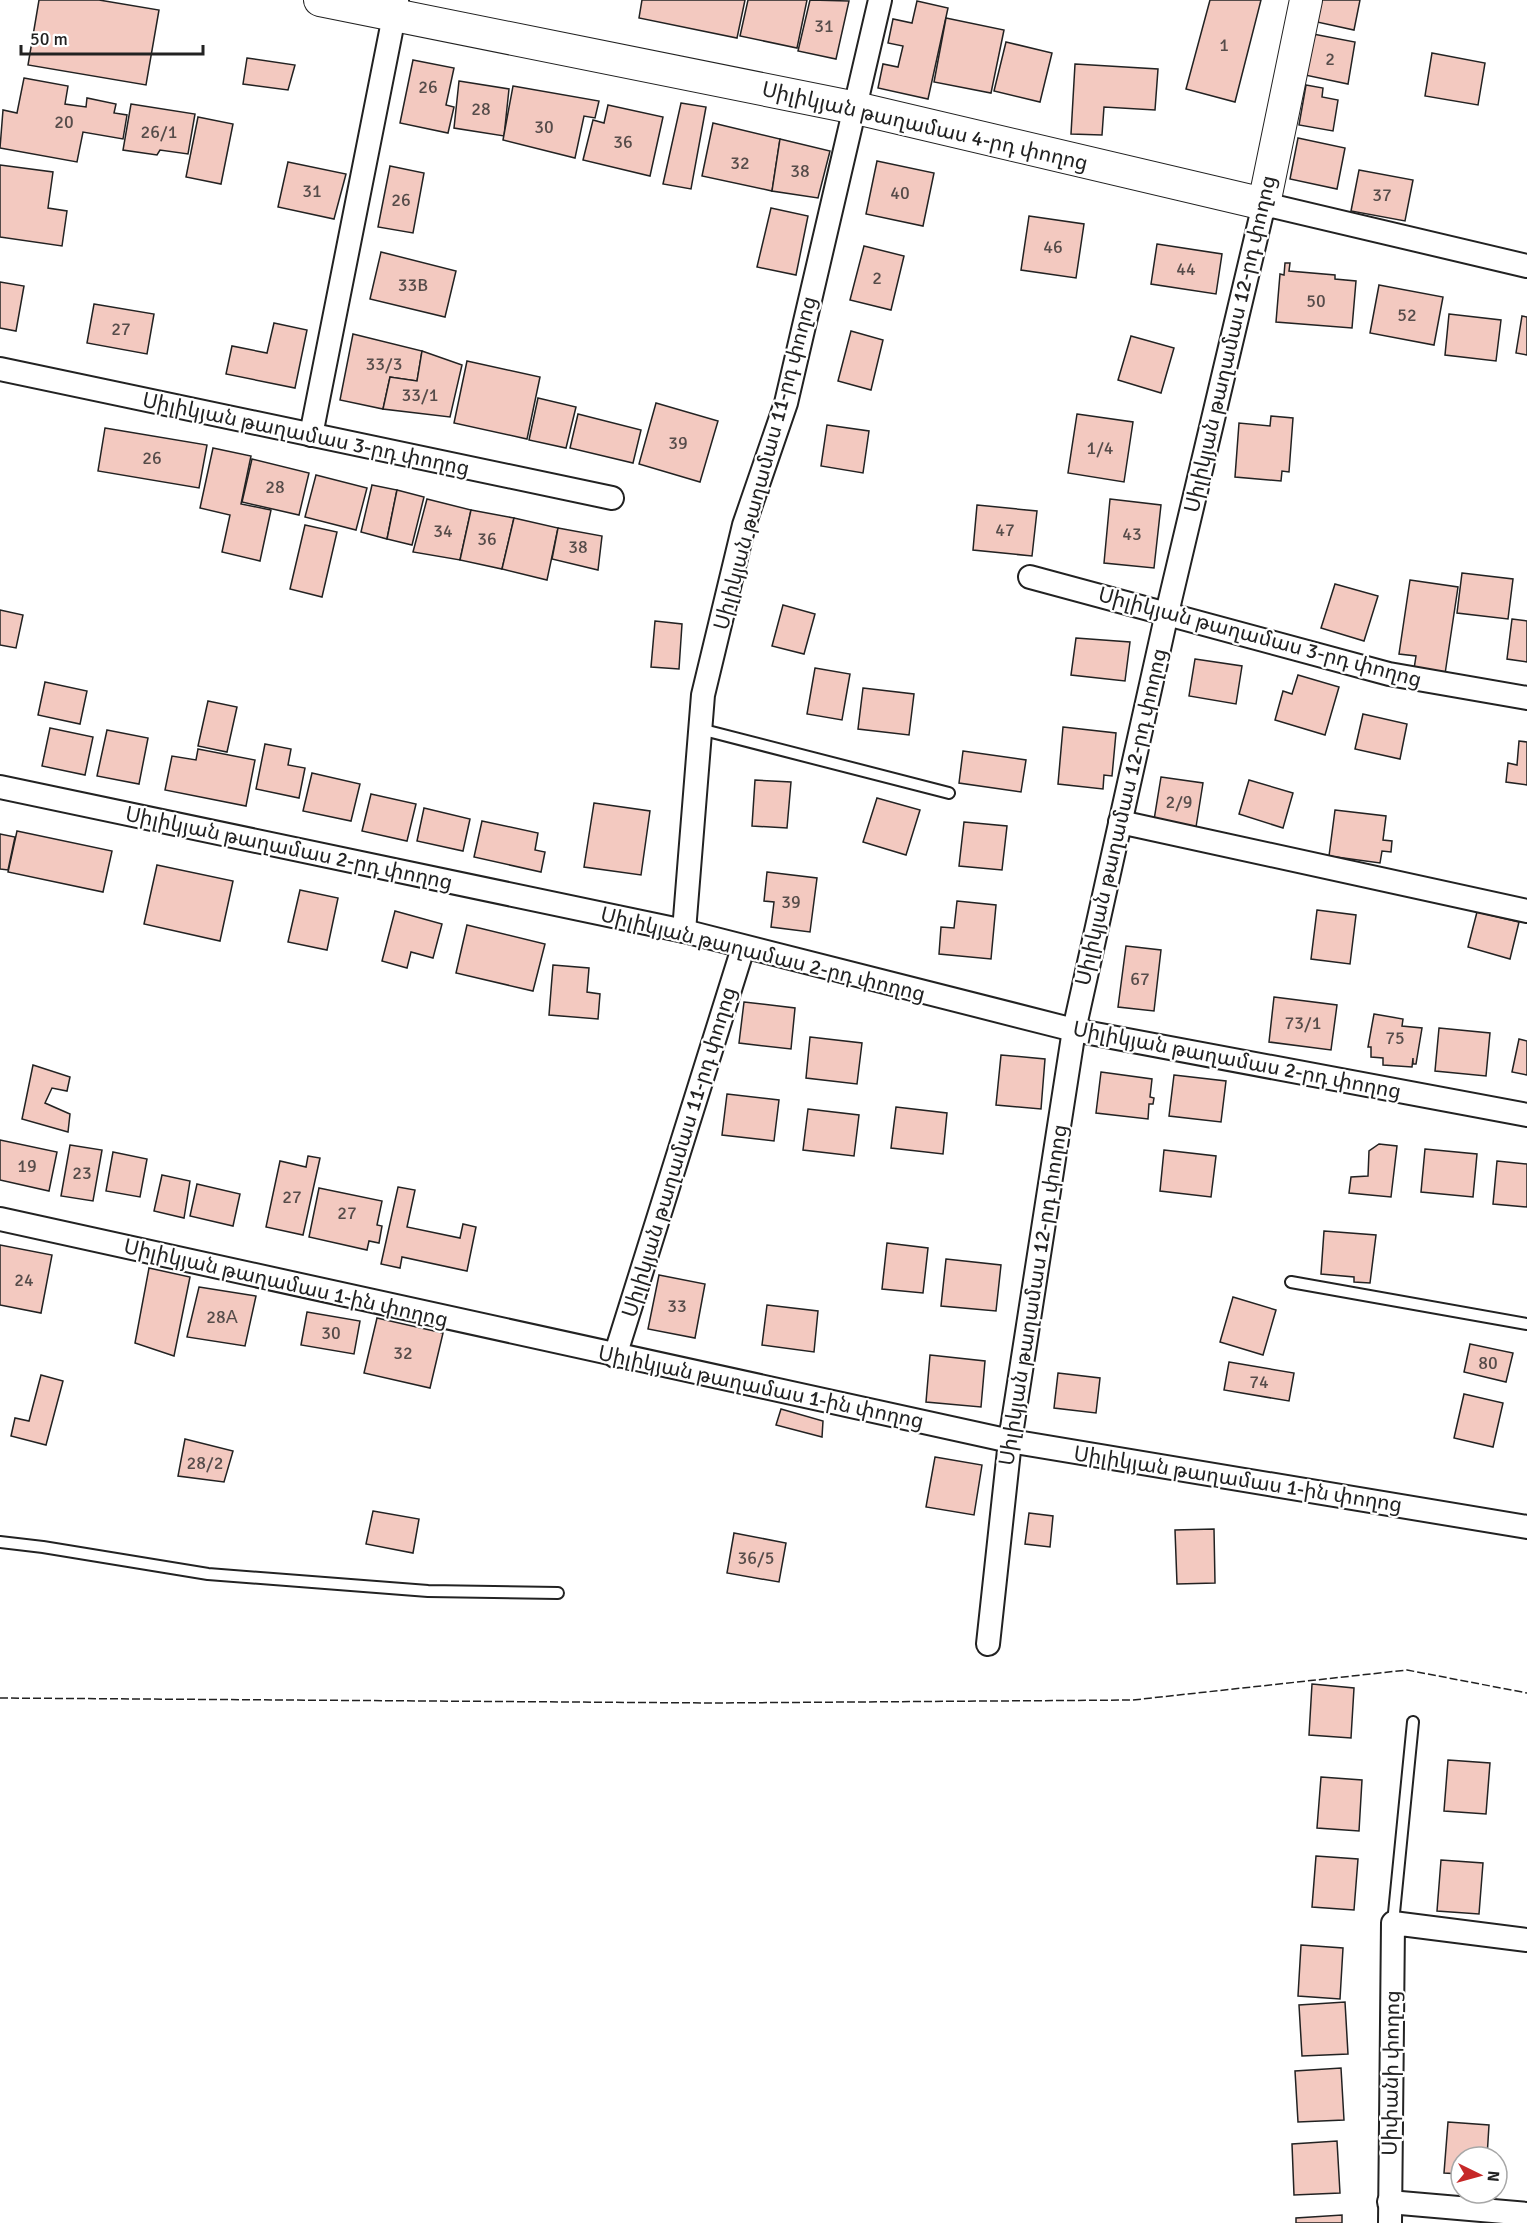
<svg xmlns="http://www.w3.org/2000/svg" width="1527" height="2223" viewBox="0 0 1527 2223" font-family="Signika,'Noto Sans Armenian',sans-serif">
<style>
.building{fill:#f3c9c0;stroke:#222;stroke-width:1.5}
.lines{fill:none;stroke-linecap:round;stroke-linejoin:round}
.lane-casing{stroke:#222;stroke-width:14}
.street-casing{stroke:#222;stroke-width:26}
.secondary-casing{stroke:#222;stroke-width:34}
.lane{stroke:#fff;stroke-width:10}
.street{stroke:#fff;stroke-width:22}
.secondary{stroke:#fff;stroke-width:32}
.fence{stroke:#222;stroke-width:1.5;stroke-dasharray:8 3;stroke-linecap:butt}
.labels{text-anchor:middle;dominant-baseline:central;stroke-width:4.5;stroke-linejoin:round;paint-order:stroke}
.number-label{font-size:18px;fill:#564c4a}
.street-label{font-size:21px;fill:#222;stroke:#fff}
</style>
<rect width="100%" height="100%" fill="#fff"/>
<g class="building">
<polygon points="39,0 99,0 159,10 146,85 28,65"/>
<polygon points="642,0 745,0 737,38 639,18"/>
<polygon points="748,0 807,0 797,48 740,36"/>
<polygon points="810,0 849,1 836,59 798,51"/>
<polygon points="1210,0 1261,0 1235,102 1186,89"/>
<polygon points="1322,0 1360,0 1354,30 1317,22"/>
<polygon points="917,1 948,8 928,99 878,88 883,64 898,67 903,46 888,43 893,19 912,23"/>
<polygon points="946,18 1004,30 991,93 934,82"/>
<polygon points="1313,34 1355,42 1348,84 1305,75"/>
<polygon points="1006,42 1052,53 1040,102 994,91"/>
<polygon points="1432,53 1485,63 1478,105 1425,96"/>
<polygon points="247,58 295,65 288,90 243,84"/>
<polygon points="413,60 454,68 446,105 454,107 448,133 400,123"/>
<polygon points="1075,64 1158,69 1155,110 1104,107 1102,135 1071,134"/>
<polygon points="24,78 68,86 65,104 86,107 87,98 116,104 114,113 127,115 123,139 83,132 77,162 0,148 3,110 17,113"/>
<polygon points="459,81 509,89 504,136 454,128"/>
<polygon points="1306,85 1323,88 1322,97 1338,100 1333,131 1299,125"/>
<polygon points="513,86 599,101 595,118 584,116 575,158 503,140"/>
<polygon points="681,103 706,107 691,189 663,184"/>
<polygon points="131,104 195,114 188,154 160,150 157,155 123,150"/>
<polygon points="608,105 663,117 650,176 583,160 593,120 604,123"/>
<polygon points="198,117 233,124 221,184 186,177"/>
<polygon points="713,123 780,139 772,191 702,176"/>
<polygon points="1298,138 1345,148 1337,189 1290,179"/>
<polygon points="780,139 830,151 818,198 772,191"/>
<polygon points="877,161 934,173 923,226 866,214"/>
<polygon points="288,162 346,174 334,219 278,207"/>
<polygon points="0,165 53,172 48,208 67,211 62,246 0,237"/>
<polygon points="390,166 424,173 413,233 378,227"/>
<polygon points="1359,170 1413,180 1405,221 1351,211"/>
<polygon points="771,208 808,216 796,275 757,267"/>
<polygon points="1029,216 1084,224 1076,278 1021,270"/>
<polygon points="1157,244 1222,254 1216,294 1151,284"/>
<polygon points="864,246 904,256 891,310 850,300"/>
<polygon points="381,252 456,271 445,317 370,299"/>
<polygon points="1285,263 1290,263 1289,271 1335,275 1335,279 1356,281 1352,328 1276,322 1280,274 1284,275"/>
<polygon points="0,282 24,286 16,331 0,328"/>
<polygon points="1379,285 1443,297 1434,345 1370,333"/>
<polygon points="94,304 154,314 147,354 87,343"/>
<polygon points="1449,314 1501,320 1496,361 1445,355"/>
<polygon points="1522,316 1527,317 1527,355 1516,353"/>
<polygon points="274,323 307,330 295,388 226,374 232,346 267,353"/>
<polygon points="851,331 883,340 871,390 838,381"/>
<polygon points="353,334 422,351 417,381 390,377 383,409 340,400"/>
<polygon points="1131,336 1174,348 1161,393 1118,380"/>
<polygon points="422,351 462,365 450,417 383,409 390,377 417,381"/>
<polygon points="467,361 540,377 527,439 454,423"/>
<polygon points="538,398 576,407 566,448 529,440"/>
<polygon points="656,403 718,421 700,482 639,464"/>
<polygon points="578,414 641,430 633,463 570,448"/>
<polygon points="1077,414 1133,422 1124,482 1068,473"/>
<polygon points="1271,416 1293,418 1289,472 1282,471 1281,481 1235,477 1239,423 1270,426"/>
<polygon points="827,425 869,431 863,473 821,466"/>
<polygon points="105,428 207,445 199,488 98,471"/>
<polygon points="213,448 251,456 241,504 271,510 260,561 222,552 230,515 200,508"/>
<polygon points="252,459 309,473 299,515 242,502"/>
<polygon points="316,475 367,488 356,530 305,517"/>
<polygon points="372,485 397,490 387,539 361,532"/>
<polygon points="397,490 424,497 412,545 387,539"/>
<polygon points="427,499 471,510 460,560 413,552"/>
<polygon points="1110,499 1161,505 1154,568 1104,563"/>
<polygon points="977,505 1037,511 1032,556 973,550"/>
<polygon points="471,510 514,518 502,569 460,560"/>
<polygon points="514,518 558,528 547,580 502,569"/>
<polygon points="305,525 337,532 322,597 290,589"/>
<polygon points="558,528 602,536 598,570 552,559"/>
<polygon points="1462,573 1513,579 1508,619 1457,613"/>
<polygon points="1410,580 1458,587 1445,674 1414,669 1416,656 1399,654"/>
<polygon points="1335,584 1378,596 1364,641 1321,628"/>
<polygon points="783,605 815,614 804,654 772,646"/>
<polygon points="0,610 23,615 16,648 0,645"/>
<polygon points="1512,619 1527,621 1527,662 1507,659"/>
<polygon points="655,621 682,624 679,669 651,667"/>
<polygon points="1076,638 1130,642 1125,681 1071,675"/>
<polygon points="1195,659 1242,666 1236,704 1189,696"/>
<polygon points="815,668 850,674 842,720 807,714"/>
<polygon points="1298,675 1339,687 1325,735 1275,720 1283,691 1292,694"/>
<polygon points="45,682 87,691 80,724 38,715"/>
<polygon points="863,688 914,694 909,735 858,729"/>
<polygon points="208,701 237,707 227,752 198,746"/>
<polygon points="1363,714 1407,724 1400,759 1355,749"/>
<polygon points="1063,727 1116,733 1112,776 1104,775 1103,789 1058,784"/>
<polygon points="50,728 93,737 85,775 42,766"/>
<polygon points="107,730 148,738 139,784 97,776"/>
<polygon points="1519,741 1527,742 1527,785 1506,782 1508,763 1517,765"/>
<polygon points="265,744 291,749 288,765 305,768 299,798 256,789"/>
<polygon points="198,749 255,760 246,806 165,790 172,756 196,760"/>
<polygon points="963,751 1026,760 1021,792 959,783"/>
<polygon points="312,773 360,784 351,821 303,811"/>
<polygon points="1161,777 1203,783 1196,827 1154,820"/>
<polygon points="755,780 791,782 787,828 752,826"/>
<polygon points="1249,780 1293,793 1283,828 1239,814"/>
<polygon points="371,794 416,804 407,841 362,831"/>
<polygon points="877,798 920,810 906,855 863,842"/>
<polygon points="594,803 650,811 641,875 584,867"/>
<polygon points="424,808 470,819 463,851 417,841"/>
<polygon points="1335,810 1386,816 1383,840 1392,841 1391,852 1382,851 1380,863 1329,856"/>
<polygon points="482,821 538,833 535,850 545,852 541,872 474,857"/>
<polygon points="964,822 1007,826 1002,870 959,866"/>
<polygon points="17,831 112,851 103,892 8,872"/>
<polygon points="0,834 15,837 8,870 0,869"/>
<polygon points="157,865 233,881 220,941 144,924"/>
<polygon points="767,872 817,878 810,932 771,927 774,902 764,901"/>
<polygon points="300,890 338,898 327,950 288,942"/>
<polygon points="957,901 996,905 991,959 939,954 941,927 954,928"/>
<polygon points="1317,910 1356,915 1350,964 1311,959"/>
<polygon points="395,911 442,924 433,958 411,952 407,968 382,961"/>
<polygon points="1477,912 1519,922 1510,959 1468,947"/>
<polygon points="467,925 545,944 533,991 456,973"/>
<polygon points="1126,946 1161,950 1154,1011 1118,1007"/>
<polygon points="553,965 589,968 587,992 600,994 598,1019 549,1015"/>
<polygon points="1274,997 1337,1005 1331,1050 1269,1042"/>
<polygon points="744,1002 795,1008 791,1049 739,1043"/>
<polygon points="1374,1014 1403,1019 1402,1026 1422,1028 1416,1064 1413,1064 1413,1058 1412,1067 1383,1065 1383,1058 1371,1057 1371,1047 1368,1047"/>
<polygon points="1439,1028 1490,1033 1486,1076 1435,1071"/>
<polygon points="810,1037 862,1043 857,1084 806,1078"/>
<polygon points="1519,1039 1527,1041 1527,1075 1512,1072"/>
<polygon points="1001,1055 1045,1059 1041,1109 996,1105"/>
<polygon points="33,1065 70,1077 67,1091 52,1088 45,1103 70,1114 68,1132 22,1119"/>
<polygon points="1101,1072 1152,1079 1150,1097 1154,1098 1153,1104 1149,1104 1148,1119 1096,1113"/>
<polygon points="1174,1075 1226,1081 1221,1122 1169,1116"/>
<polygon points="727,1094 779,1100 774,1141 722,1135"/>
<polygon points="896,1107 947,1113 943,1154 891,1148"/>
<polygon points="808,1109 859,1115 854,1156 803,1150"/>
<polygon points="0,1140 57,1152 49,1191 0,1180"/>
<polygon points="1379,1144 1397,1146 1391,1197 1349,1193 1351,1177 1368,1176 1369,1151"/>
<polygon points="70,1145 102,1150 93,1201 61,1196"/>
<polygon points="1425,1149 1477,1154 1473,1197 1421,1192"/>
<polygon points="1164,1150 1216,1156 1211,1197 1160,1191"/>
<polygon points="113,1152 147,1159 140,1197 106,1191"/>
<polygon points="308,1156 320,1158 303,1235 266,1227 280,1161 306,1167"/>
<polygon points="1497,1161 1527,1164 1527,1207 1493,1204"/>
<polygon points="162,1175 190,1181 184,1218 154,1211"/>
<polygon points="197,1184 240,1194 233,1226 190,1216"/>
<polygon points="398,1187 415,1190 407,1227 460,1238 463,1224 476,1227 467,1271 402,1257 400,1268 381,1264"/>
<polygon points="319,1188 382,1201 377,1225 382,1226 379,1243 369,1241 367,1250 309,1237"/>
<polygon points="1324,1231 1376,1235 1370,1283 1354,1282 1354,1277 1321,1274"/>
<polygon points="887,1243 928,1248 923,1293 882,1289"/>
<polygon points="0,1245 52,1255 41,1313 0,1305"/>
<polygon points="946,1259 1001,1265 996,1311 941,1306"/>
<polygon points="149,1268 190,1277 174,1356 135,1343"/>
<polygon points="659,1275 705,1284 695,1338 648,1329"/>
<polygon points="199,1287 256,1296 245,1346 187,1337"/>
<polygon points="1233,1297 1276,1310 1263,1355 1220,1342"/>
<polygon points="767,1305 818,1311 814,1352 762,1345"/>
<polygon points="307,1312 360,1321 354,1354 301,1345"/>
<polygon points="377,1318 443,1333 430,1388 364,1373"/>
<polygon points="1470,1344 1513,1353 1506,1382 1464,1372"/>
<polygon points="930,1355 985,1361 981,1407 926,1402"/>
<polygon points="1229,1362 1294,1373 1289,1401 1224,1390"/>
<polygon points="1058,1373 1100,1378 1096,1413 1054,1408"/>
<polygon points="41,1375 63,1381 46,1445 11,1436 15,1418 29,1421"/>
<polygon points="1464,1394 1503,1403 1493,1447 1454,1438"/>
<polygon points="781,1409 823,1421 822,1437 776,1425"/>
<polygon points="185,1439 233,1451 224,1482 178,1476"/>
<polygon points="935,1457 982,1465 974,1515 926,1507"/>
<polygon points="373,1511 419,1519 413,1553 366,1544"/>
<polygon points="1029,1513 1053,1516 1050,1547 1025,1544"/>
<polygon points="1214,1529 1215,1583 1177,1584 1175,1530"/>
<polygon points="734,1533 786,1543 779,1582 727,1573"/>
<polygon points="1312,1684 1354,1688 1351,1738 1309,1735"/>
<polygon points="1448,1760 1490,1763 1486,1814 1444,1811"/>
<polygon points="1321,1777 1362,1780 1359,1831 1317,1828"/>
<polygon points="1316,1856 1358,1859 1354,1910 1312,1907"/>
<polygon points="1441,1860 1483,1863 1479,1914 1437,1911"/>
<polygon points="1301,1945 1343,1948 1340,1999 1298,1996"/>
<polygon points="1345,2002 1348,2054 1302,2056 1299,2005"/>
<polygon points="1341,2068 1344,2120 1298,2122 1295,2071"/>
<polygon points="1448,2122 1489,2125 1487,2157 1461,2157 1461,2174 1444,2173"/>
<polygon points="1337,2141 1340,2193 1294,2195 1292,2144"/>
<polygon points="1342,2215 1342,2223 1296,2223 1296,2218"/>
</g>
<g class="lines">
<defs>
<g id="lane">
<polyline points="700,729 949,793"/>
<polyline points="1291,1282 1527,1324"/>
<polyline points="0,1542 43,1547 208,1574 428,1591 558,1593"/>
<polyline points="1393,1923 1413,1722"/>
</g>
<g id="street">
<polyline points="0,369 612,498"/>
<polyline points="311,435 397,1"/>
<polyline points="1030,577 1389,674 1527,698"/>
<polyline points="0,787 684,931 1074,1030 1527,1115"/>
<polyline points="1120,822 1527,911"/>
<polyline points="684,931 703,695 744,525 786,403 880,0"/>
<polyline points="0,1219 1010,1441 1527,1527"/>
<polyline points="615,1356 743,948"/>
<polyline points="988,1644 1010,1441 1074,1030 1167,613 1264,204 1527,266"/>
<polyline points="1389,2202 1527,2214"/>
<polyline points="1390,2223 1393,1923 1527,1940"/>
</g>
<polyline id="secondary" points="320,0 856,108 1264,204 1306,0"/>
</defs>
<use href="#lane" class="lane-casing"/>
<use href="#street" class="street-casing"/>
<use href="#secondary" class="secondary-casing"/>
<use href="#lane" class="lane"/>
<use href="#street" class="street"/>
<use href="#secondary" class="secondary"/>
<polyline class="fence" points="0,1698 713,1703 1133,1700 1407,1670 1527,1693"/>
</g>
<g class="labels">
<g class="number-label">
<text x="824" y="26">31</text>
<text x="1224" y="45">1</text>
<text x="1330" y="59">2</text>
<text x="428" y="87">26</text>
<text x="481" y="109">28</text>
<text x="64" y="122">20</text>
<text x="544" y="127">30</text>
<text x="159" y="132">26/1</text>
<text x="623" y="142">36</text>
<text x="740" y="163">32</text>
<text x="800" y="171">38</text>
<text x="312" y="191">31</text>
<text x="900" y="193">40</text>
<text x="1382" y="195">37</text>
<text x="401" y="200">26</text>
<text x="1053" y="247">46</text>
<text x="1186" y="269">44</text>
<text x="877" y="278">2</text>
<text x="413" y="285">33B</text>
<text x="1316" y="301">50</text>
<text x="1407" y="315">52</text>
<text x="121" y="329">27</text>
<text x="384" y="364">33/3</text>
<text x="420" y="395">33/1</text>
<text x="678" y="443">39</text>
<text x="1100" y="448">1/4</text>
<text x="152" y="458">26</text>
<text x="275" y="487">28</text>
<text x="1005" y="530">47</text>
<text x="443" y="531">34</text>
<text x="1132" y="534">43</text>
<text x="487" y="539">36</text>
<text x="578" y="547">38</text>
<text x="1179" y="802">2/9</text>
<text x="791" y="902">39</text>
<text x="1140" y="979">67</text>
<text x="1303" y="1023">73/1</text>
<text x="1395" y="1038">75</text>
<text x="27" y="1166">19</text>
<text x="82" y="1173">23</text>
<text x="292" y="1197">27</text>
<text x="347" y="1213">27</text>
<text x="24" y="1280">24</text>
<text x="677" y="1306">33</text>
<text x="222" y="1317">28А</text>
<text x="331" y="1333">30</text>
<text x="403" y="1353">32</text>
<text x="1488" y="1363">80</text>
<text x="1259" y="1382">74</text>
<text x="205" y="1463">28/2</text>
<text x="756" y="1558">36/5</text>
</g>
<g class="street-label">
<text transform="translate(925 126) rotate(13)">Սիլիկյան թաղամաս 4-րդ փողոց</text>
<text transform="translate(1230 344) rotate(-77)">Սիլիկյան թաղամաս 12-րդ փողոց</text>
<text transform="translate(306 434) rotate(12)">Սիլիկյան թաղամաս 3-րդ փողոց</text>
<text transform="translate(765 463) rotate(-75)">Սիլիկյան թաղամաս 11-րդ փողոց</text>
<text transform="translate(1260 637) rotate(15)">Սիլիկյան թաղամաս 3-րդ փողոց</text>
<text transform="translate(1121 817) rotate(-77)">Սիլիկյան թաղամաս 12-րդ փողոց</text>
<text transform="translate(289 848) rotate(12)">Սիլիկյան թաղամաս 2-րդ փողոց</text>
<text transform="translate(763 954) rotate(14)">Սիլիկյան թաղամաս 2-րդ փողոց</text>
<text transform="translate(1237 1060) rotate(11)">Սիլիկյան թաղամաս 2-րդ փողոց</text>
<text transform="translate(679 1152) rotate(-73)">Սիլիկյան թաղամաս 11-րդ փողոց</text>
<text transform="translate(286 1283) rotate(13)">Սիլիկյան թաղամաս 1-ին փողոց</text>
<text transform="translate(1033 1295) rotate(-81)">Սիլիկյան թաղամաս 12-րդ փողոց</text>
<text transform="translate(761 1387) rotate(12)">Սիլիկյան թաղամաս 1-ին փողոց</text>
<text transform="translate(1238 1479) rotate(9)">Սիլիկյան թաղամաս 1-ին փողոց</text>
<text transform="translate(1391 2073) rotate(-89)">Սիփանի փողոց</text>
</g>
</g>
<g transform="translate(1479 2175) rotate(95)"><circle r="28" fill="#ffffff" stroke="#a7a7a7" stroke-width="1.5"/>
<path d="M0-4.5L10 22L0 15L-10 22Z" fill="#c62828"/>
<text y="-9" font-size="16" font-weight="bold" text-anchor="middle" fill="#222222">N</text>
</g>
<path d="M21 45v9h182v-9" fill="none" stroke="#222222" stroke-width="3"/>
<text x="30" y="45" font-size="18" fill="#222222" stroke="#ffffff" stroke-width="4.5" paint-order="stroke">50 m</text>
</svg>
